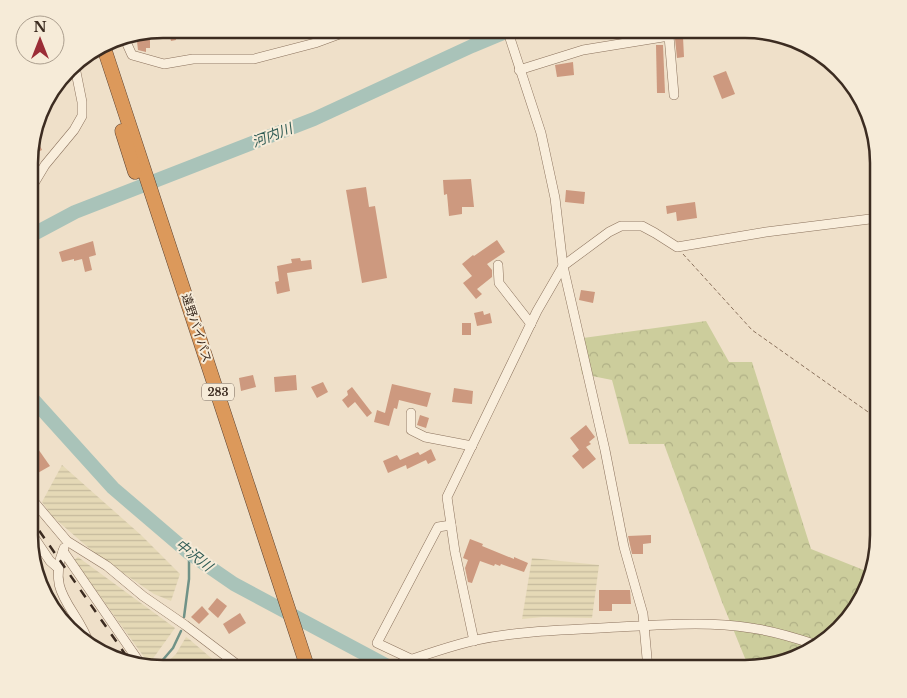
<svg xmlns="http://www.w3.org/2000/svg" width="907" height="698" viewBox="0 0 907 698" font-family="'Libre Baskerville','Noto Sans JP',serif">
<style>
.farmland{fill:url(#farmland-rules)}
.forest{fill:url(#forest-crowns)}
.lines{fill:none;stroke-linecap:round;stroke-linejoin:round}
.stream{stroke:#709287;stroke-width:2.5}
.river{stroke:#a9c3b9;stroke-width:14}
.building{fill:#cd997f}
.minor-casing{stroke:#8b725d;stroke-width:10}
.highway-casing{stroke:#5a4131;stroke-width:15}
.path{stroke:#8b725d;stroke-width:1;stroke-dasharray:4 2.5;stroke-linecap:butt}
.minor{stroke:#f9eedc;stroke-width:9}
.highway{stroke:#dc995b;stroke-width:14}
.rail{stroke:#3c2c21;stroke-width:2.5;stroke-dasharray:9 9;stroke-linecap:butt}
.labels{text-anchor:middle;dominant-baseline:central;stroke-width:4;stroke-linejoin:round;paint-order:stroke}
.shield{fill:#f6ebd8;stroke:#746558;stroke-width:1}
.shield-label{font-size:11px;font-weight:bold;fill:#3c2c21}
.street-label{font-size:12px;fill:#3c2c21;stroke:#f6ebd8}
.water-label{font-size:14px;font-style:italic;fill:#305c55;stroke:#f6ebd8}
.rim{fill:none;stroke:#3c2c21;stroke-width:2.5}
</style>
<defs>
<pattern id="farmland-rules" width="6" height="5" patternUnits="userSpaceOnUse" patternTransform="scale(1.25)"><rect width="6" height="5" fill="#e5d9b6"/><path d="M0 2.5h6" fill="none" stroke="#c5ba9c"/></pattern>
<pattern id="forest-crowns" width="20" height="18" patternUnits="userSpaceOnUse" patternTransform="scale(1.25)"><rect width="20" height="18" fill="#cccd9c"/><path d="M2 6a3 3 0 1 1 6 0M12 15a3 3 0 1 1 6 0" fill="none" stroke="#b0b086"/></pattern>
</defs>
<rect width="100%" height="100%" fill="#efe0c9"/>
<g class="farmland">
<polygon points="62,465 141,535 180,574 171,601 154,594 98,556 53,517 42,502"/>
<polygon points="78,557 175,628 149,664 74,560"/>
<polygon points="532,558 599,565 592,618 543,617 522,619"/>
<polygon points="46,580 48,595 70,628 68,629 43,595 39,583"/>
<polygon points="186,637 189,639 224,669 160,669 176,654"/>
</g>
<polygon class="forest" points="706,321 729,362 752,362 811,549 871,573 868,587 845,624 804,656 749,668 722,602 664,444 629,444 612,380 582,374 576,339"/>
<g class="lines">
<g class="stream">
<polyline points="184,617 189,579 189,553"/>
<polyline points="155,669 173,648 181,631"/>
</g>
<g class="river">
<polyline points="30,236 75,212 314,119 472,46 513,29"/>
<polyline points="29,395 113,488 189,553 234,584 393,669"/>
</g>
</g>
<g class="building">
<polygon points="674,29 701,29 701,37 683,37 684,57 677,58"/>
<polygon points="150,31 150,48 146,48 146,52 138,50 136,33"/>
<polygon points="169,33 175,33 176,40 171,41"/>
<polygon points="656,45 663,45 665,93 657,93"/>
<polygon points="573,62 574,75 557,77 555,65"/>
<polygon points="726,71 735,94 722,99 713,76"/>
<polygon points="37,139 42,150 30,156 31,142"/>
<polygon points="471,179 474,207 462,207 462,214 449,216 447,194 444,195 443,180"/>
<polygon points="366,187 369,207 375,206 387,278 362,283 346,190"/>
<polygon points="566,190 585,192 584,204 565,202"/>
<polygon points="695,202 697,218 677,221 676,212 667,214 666,206"/>
<polygon points="497,240 505,252 487,264 492,270 492,277 477,289 482,294 476,299 463,283 472,276 462,264 473,255 474,256"/>
<polygon points="93,241 96,255 89,257 92,270 85,272 82,259 74,261 74,259 62,262 59,252"/>
<polygon points="300,258 301,261 311,260 312,269 287,273 290,291 277,294 275,282 279,281 277,266 292,263 291,259"/>
<polygon points="581,290 595,292 593,303 579,300"/>
<polygon points="483,311 484,315 490,313 492,323 477,326 474,313"/>
<rect x="462" y="323" width="9" height="12"/>
<polygon points="253,375 256,387 241,391 239,378"/>
<polygon points="296,375 297,390 275,392 274,377"/>
<polygon points="323,382 328,392 317,398 311,387"/>
<polygon points="392,384 431,393 427,407 399,400 397,409 394,408 389,426 374,422 377,410 385,413"/>
<polygon points="352,387 372,413 367,417 355,402 348,408 342,400 348,395 347,391"/>
<polygon points="454,388 473,391 472,404 452,402"/>
<polygon points="420,415 429,418 426,428 417,425"/>
<polygon points="586,425 595,437 589,442 591,444 586,447 596,459 583,469 572,456 579,450 570,438"/>
<polygon points="36,446 50,466 36,474 29,464 29,450"/>
<polygon points="431,449 436,460 428,464 426,460 407,469 406,465 388,473 383,461 397,455 400,460 418,452 420,455"/>
<polygon points="651,535 651,543 643,544 643,554 632,554 628,536"/>
<polygon points="470,539 483,544 482,546 514,559 514,557 528,563 524,572 501,564 500,566 495,564 494,566 480,561 472,583 468,582 465,568 468,560 463,558"/>
<polygon points="599,590 630,590 631,604 612,604 612,611 599,611"/>
<polygon points="217,598 227,606 218,618 208,609"/>
<polygon points="202,606 209,614 199,624 191,617"/>
<polygon points="240,613 246,623 229,634 223,624"/>
</g>
<g class="lines">
<defs>
<g id="minor">
<path d="M395,29c10,6 19,5 30,0"/>
<polyline points="507,29 541,133 555,198 563,266 605,450 624,547 643,614 648,669"/>
<polyline points="123,35 132,55 164,64 193,59 254,59 315,43 353,29"/>
<polyline points="519,70 583,50 669,36 674,95"/>
<polyline points="30,190 45,165 74,130 82,116 82,102 74,62"/>
<polyline points="498,265 499,283 531,324"/>
<polyline points="411,413 411,430 425,437 472,446"/>
<polyline points="29,496 67,541 107,566 143,596 185,625 243,669"/>
<polyline points="29,530 50,561 58,568"/>
<path d="M64,548c-19,47 13,58 26,98"/>
<polyline points="63,551 142,666"/>
<polyline points="474,641 455,552 447,497 537,311 563,266 609,232 621,226 642,226 655,233 677,247 766,232 878,218"/>
<polyline points="411,659 377,643 438,527 451,525"/>
<path d="M385,669c30,-11 60,-22 91,-29 47,-10 95,-10 143,-13 44,-2 89,-6 132,1 23,3 45,10 66,17"/>
</g>
<g id="highway">
<polyline points="103,45 308,669"/>
<polyline points="122,131 135,172"/>
</g>
</defs>
<use href="#minor" class="minor-casing"/>
<use href="#highway" class="highway-casing"/>
<polyline class="path" points="683,254 752,330 878,419"/>
<use href="#minor" class="minor"/>
<use href="#highway" class="highway"/>
<polyline class="rail" points="29,516 132,664"/>
</g>
<g class="labels">
<rect class="shield" x="202" y="383.5" width="32" height="17" rx="4"/>
<g class="shield-label">
<text x="218" y="392">283</text>
</g>
<g class="street-label">
<text transform="translate(197 328) rotate(72)">遠野バイパス</text>
</g>
<g class="water-label">
<text transform="translate(272 135) rotate(-21)">河内川</text>
<text transform="translate(194 555) rotate(38)">中沢川</text>
</g>
</g>
<path d="M0 0H907V698H0ZM163 38H745A125 125 0 0 1 870 163V535A125 125 0 0 1 745 660H163A125 125 0 0 1 38 535V163A125 125 0 0 1 163 38Z" fill="#f6ebd8" fill-rule="evenodd"/>
<path class="rim" d="M163 38H745A125 125 0 0 1 870 163V535A125 125 0 0 1 745 660H163A125 125 0 0 1 38 535V163A125 125 0 0 1 163 38Z"/>
<g transform="translate(40 40)"><circle r="24" fill="#f6ebd8" stroke="#ac9f8f"/>
<path d="M0-4L9 19L0 12L-9 19Z" fill="#9b2d37"/>
<text y="-8" font-size="14" font-weight="bold" text-anchor="middle" fill="#3c2c21">N</text>
</g>
</svg>
